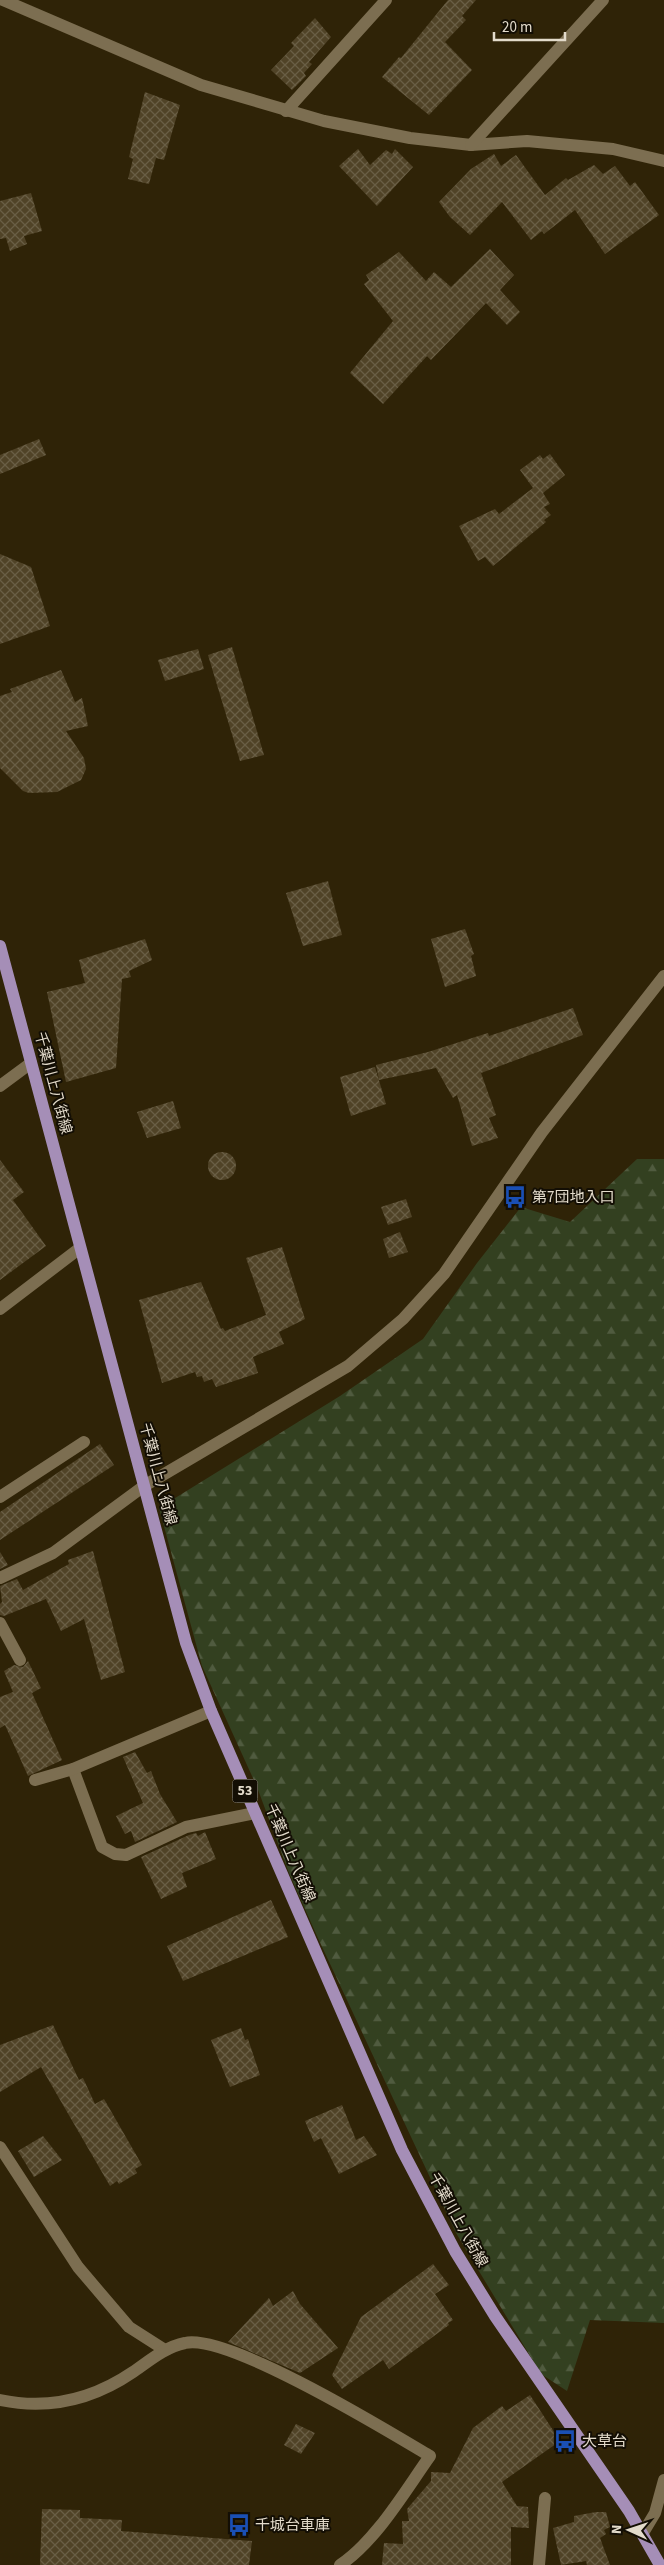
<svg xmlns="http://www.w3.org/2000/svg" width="664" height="2565" viewBox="0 0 664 2565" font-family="'Source Sans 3','Noto Sans JP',sans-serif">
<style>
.forest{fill:url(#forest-firs)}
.building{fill:url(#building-cross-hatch)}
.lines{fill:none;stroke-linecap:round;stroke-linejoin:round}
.minor{stroke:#7c6e51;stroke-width:12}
.major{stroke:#a58eb7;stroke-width:12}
.labels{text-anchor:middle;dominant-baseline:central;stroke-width:4;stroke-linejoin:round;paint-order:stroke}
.shield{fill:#130e04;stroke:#a59e8f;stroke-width:1}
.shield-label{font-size:14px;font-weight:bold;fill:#e3dbcb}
.street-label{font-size:15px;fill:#e3dbcb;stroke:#130e04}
.poi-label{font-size:15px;fill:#e3dbcb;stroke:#130e04;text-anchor:start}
</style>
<defs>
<pattern id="forest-firs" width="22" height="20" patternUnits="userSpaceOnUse" patternTransform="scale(1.25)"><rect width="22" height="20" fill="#334020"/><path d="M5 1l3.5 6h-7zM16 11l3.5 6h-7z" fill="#505b3f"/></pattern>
<pattern id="building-cross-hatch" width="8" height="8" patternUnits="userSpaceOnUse" patternTransform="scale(1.25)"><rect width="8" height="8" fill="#504327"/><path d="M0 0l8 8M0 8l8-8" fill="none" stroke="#695e45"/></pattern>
</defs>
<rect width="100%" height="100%" fill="#2f2307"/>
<polygon class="forest" points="637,1159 664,1159 664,2323 590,2320 567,2391 541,2374 456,2233 317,1936 289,1873 257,1787 202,1666 159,1508 340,1396 423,1339 477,1263 521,1207 570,1222"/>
<g class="building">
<polygon points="448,0 476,0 462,16 466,20 445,42 472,70 429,115 382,77 399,57 401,58"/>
<polygon points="315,18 331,37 309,62 312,64 304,73 306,76 292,90 271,70 294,46 291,43"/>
<polygon points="145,92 180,105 164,160 156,158 149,184 128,179 133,159 129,157"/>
<polygon points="358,149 370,165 386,150 392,154 395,149 413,167 377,206 339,166"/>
<polygon points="494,154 501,166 516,155 545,195 566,178 568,180 594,165 603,174 615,166 630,186 635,182 659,215 605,254 575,210 544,234 542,231 531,240 502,202 470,235 450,217 439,202 471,169"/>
<polygon points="31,193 42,231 24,236 27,244 10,251 6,238 0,239 0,201"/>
<polygon points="490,249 514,275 500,290 520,312 507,325 486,303 431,360 427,356 383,404 350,373 393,321 364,284 369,280 366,275 399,252 426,281 434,272 451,287"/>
<polygon points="39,439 46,455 0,474 0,455"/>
<polygon points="550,454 565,475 543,493 550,504 544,507 551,515 544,520 546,522 493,566 485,557 478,561 459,526 495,509 499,514 533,488 520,470 540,455 543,459"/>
<polygon points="0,554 31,567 50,626 0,644"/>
<polygon points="232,647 264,755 240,761 208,655"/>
<polygon points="198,649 204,669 165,681 158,660"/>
<polygon points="61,670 75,702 82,698 88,726 66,731 84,758 86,769 81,780 57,792 29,793 23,791 0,768 0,696 12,692 10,689"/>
<polygon points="328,881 342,935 303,946 286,893"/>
<polygon points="465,929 474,954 471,956 476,976 445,987 431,939"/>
<polygon points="145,939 152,960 129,971 131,977 122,979 116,1068 66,1082 47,992 85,983 79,960"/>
<polygon points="573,1008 583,1035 481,1073 496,1115 489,1118 498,1138 472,1146 457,1095 453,1098 436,1068 379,1080 376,1065 428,1052 488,1033 489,1036"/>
<polygon points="375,1067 386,1104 351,1116 340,1077"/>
<polygon points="173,1101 181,1128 147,1138 137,1112"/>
<circle cx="222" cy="1166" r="14"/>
<polygon points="0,1160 24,1192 13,1200 46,1246 0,1280"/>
<polygon points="406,1199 412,1217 388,1225 381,1207"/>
<polygon points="400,1232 408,1252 389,1258 383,1239"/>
<polygon points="282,1247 305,1319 279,1332 284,1344 253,1357 258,1373 216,1387 212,1379 204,1382 202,1376 197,1377 195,1372 162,1383 139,1300 201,1282 221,1329 223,1328 225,1331 266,1315 246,1258"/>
<polygon points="100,1444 114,1465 0,1540 0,1512"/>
<polygon points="93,1551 125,1672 101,1680 84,1619 61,1631 46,1599 4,1616 0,1615 0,1604 2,1602 0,1586 17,1579 23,1590 69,1564 68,1560"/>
<polygon points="0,1552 8,1565 0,1569"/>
<polygon points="28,1661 41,1688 32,1693 62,1760 28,1776 5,1725 0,1728 0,1697 13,1692 4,1671 14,1665 23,1667"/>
<polygon points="135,1752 147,1773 151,1771 160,1794 177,1822 135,1842 131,1831 125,1834 116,1816 143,1803 123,1757"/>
<polygon points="205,1832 216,1859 182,1873 187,1887 161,1899 141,1857 189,1835 196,1833 198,1836"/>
<polygon points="271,1900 288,1937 183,1981 167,1946"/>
<polygon points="53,2025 79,2080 83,2078 95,2104 104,2099 142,2165 135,2169 137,2173 119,2184 117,2181 110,2186 41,2067 0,2092 0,2045"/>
<polygon points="241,2028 245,2040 248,2039 260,2075 230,2087 211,2040"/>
<polygon points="342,2105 356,2140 364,2136 377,2155 339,2174 321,2138 314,2142 305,2121"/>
<polygon points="43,2136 62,2160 34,2177 18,2151"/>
<polygon points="433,2264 449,2285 435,2294 453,2320 448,2323 449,2325 389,2369 383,2360 342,2389 332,2375 361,2317"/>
<polygon points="293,2291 300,2304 338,2348 300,2373 228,2342 269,2298 273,2306"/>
<polygon points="530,2395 560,2441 502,2482 517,2506 528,2507 529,2528 511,2527 511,2565 382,2565 384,2543 403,2544 402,2521 409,2521 407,2509 431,2481 431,2472 450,2473 473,2428 502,2406 506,2411"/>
<polygon points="296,2424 315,2433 301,2454 284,2445"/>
<polygon points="42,2509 80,2510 80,2518 122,2520 121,2531 252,2541 249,2565 40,2565"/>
<polygon points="596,2512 606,2512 610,2527 604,2530 606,2534 600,2538 610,2565 587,2565 586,2561 561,2565 553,2528 574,2522 574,2516"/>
</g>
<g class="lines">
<g class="minor">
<polyline points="3,0 201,85 324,121 410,138 471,145 527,141 613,149 664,161"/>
<polyline points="286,111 386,0"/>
<polyline points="471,145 603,0"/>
<polyline points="0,1086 31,1063"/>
<polyline points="0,1309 80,1248"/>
<polyline points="0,1497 84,1442"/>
<polyline points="0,1578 53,1553 144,1486 348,1366 403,1319 444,1274 542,1132 664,976"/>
<polyline points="0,1623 20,1660"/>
<polyline points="73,1769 102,1847 115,1854 126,1855 186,1827 255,1813"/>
<polyline points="35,1780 73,1769 211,1711"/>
<polyline points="0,2147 78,2267 129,2327 165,2350"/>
<path d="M0,2400c48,10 92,0 133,-28 16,-11 32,-25 52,-29 43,-10 203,88 245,113 -25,35 -54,85 -90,109"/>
<polyline points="643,2533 655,2513 664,2480"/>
<polyline points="539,2565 545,2498"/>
</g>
<polyline class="major" points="0,946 186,1643 211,1711 402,2150 455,2251 495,2316 629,2511 660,2565"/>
</g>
<defs>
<symbol id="bus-bare" viewBox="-9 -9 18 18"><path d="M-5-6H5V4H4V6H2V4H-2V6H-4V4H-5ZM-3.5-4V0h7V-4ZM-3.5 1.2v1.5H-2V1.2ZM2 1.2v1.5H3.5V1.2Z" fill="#1a4fb4" stroke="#130e04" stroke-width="2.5" paint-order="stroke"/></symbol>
</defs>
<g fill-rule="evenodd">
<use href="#bus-bare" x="499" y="1181" width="32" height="32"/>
<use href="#bus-bare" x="549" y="2425" width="32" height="32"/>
<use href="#bus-bare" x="223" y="2509" width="32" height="32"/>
</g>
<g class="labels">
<rect class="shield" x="232.5" y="1779.5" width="25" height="23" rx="4"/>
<g class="shield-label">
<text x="245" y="1791">53</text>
</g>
<g class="street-label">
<text transform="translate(53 1083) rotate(75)">千葉川上八街線</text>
<text transform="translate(158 1474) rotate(75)">千葉川上八街線</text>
<text transform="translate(290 1853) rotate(67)">千葉川上八街線</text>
<text transform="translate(458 2220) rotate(61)">千葉川上八街線</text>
</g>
<g class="poi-label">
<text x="532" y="1197">第7団地入口</text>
<text x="582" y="2441">大草台</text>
<text x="255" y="2525">千城台車庫</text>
</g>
</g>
<g transform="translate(629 2530) rotate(273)" stroke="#130e04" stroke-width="4" paint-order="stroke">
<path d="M0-4L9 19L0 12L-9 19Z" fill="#e3dbcb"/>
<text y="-8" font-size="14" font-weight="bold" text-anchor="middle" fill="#e3dbcb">N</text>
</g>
<path d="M494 32v8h71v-8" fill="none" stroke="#e3dbcb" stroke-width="2.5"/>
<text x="502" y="32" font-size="15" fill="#e3dbcb" stroke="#130e04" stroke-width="4" paint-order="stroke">20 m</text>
</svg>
